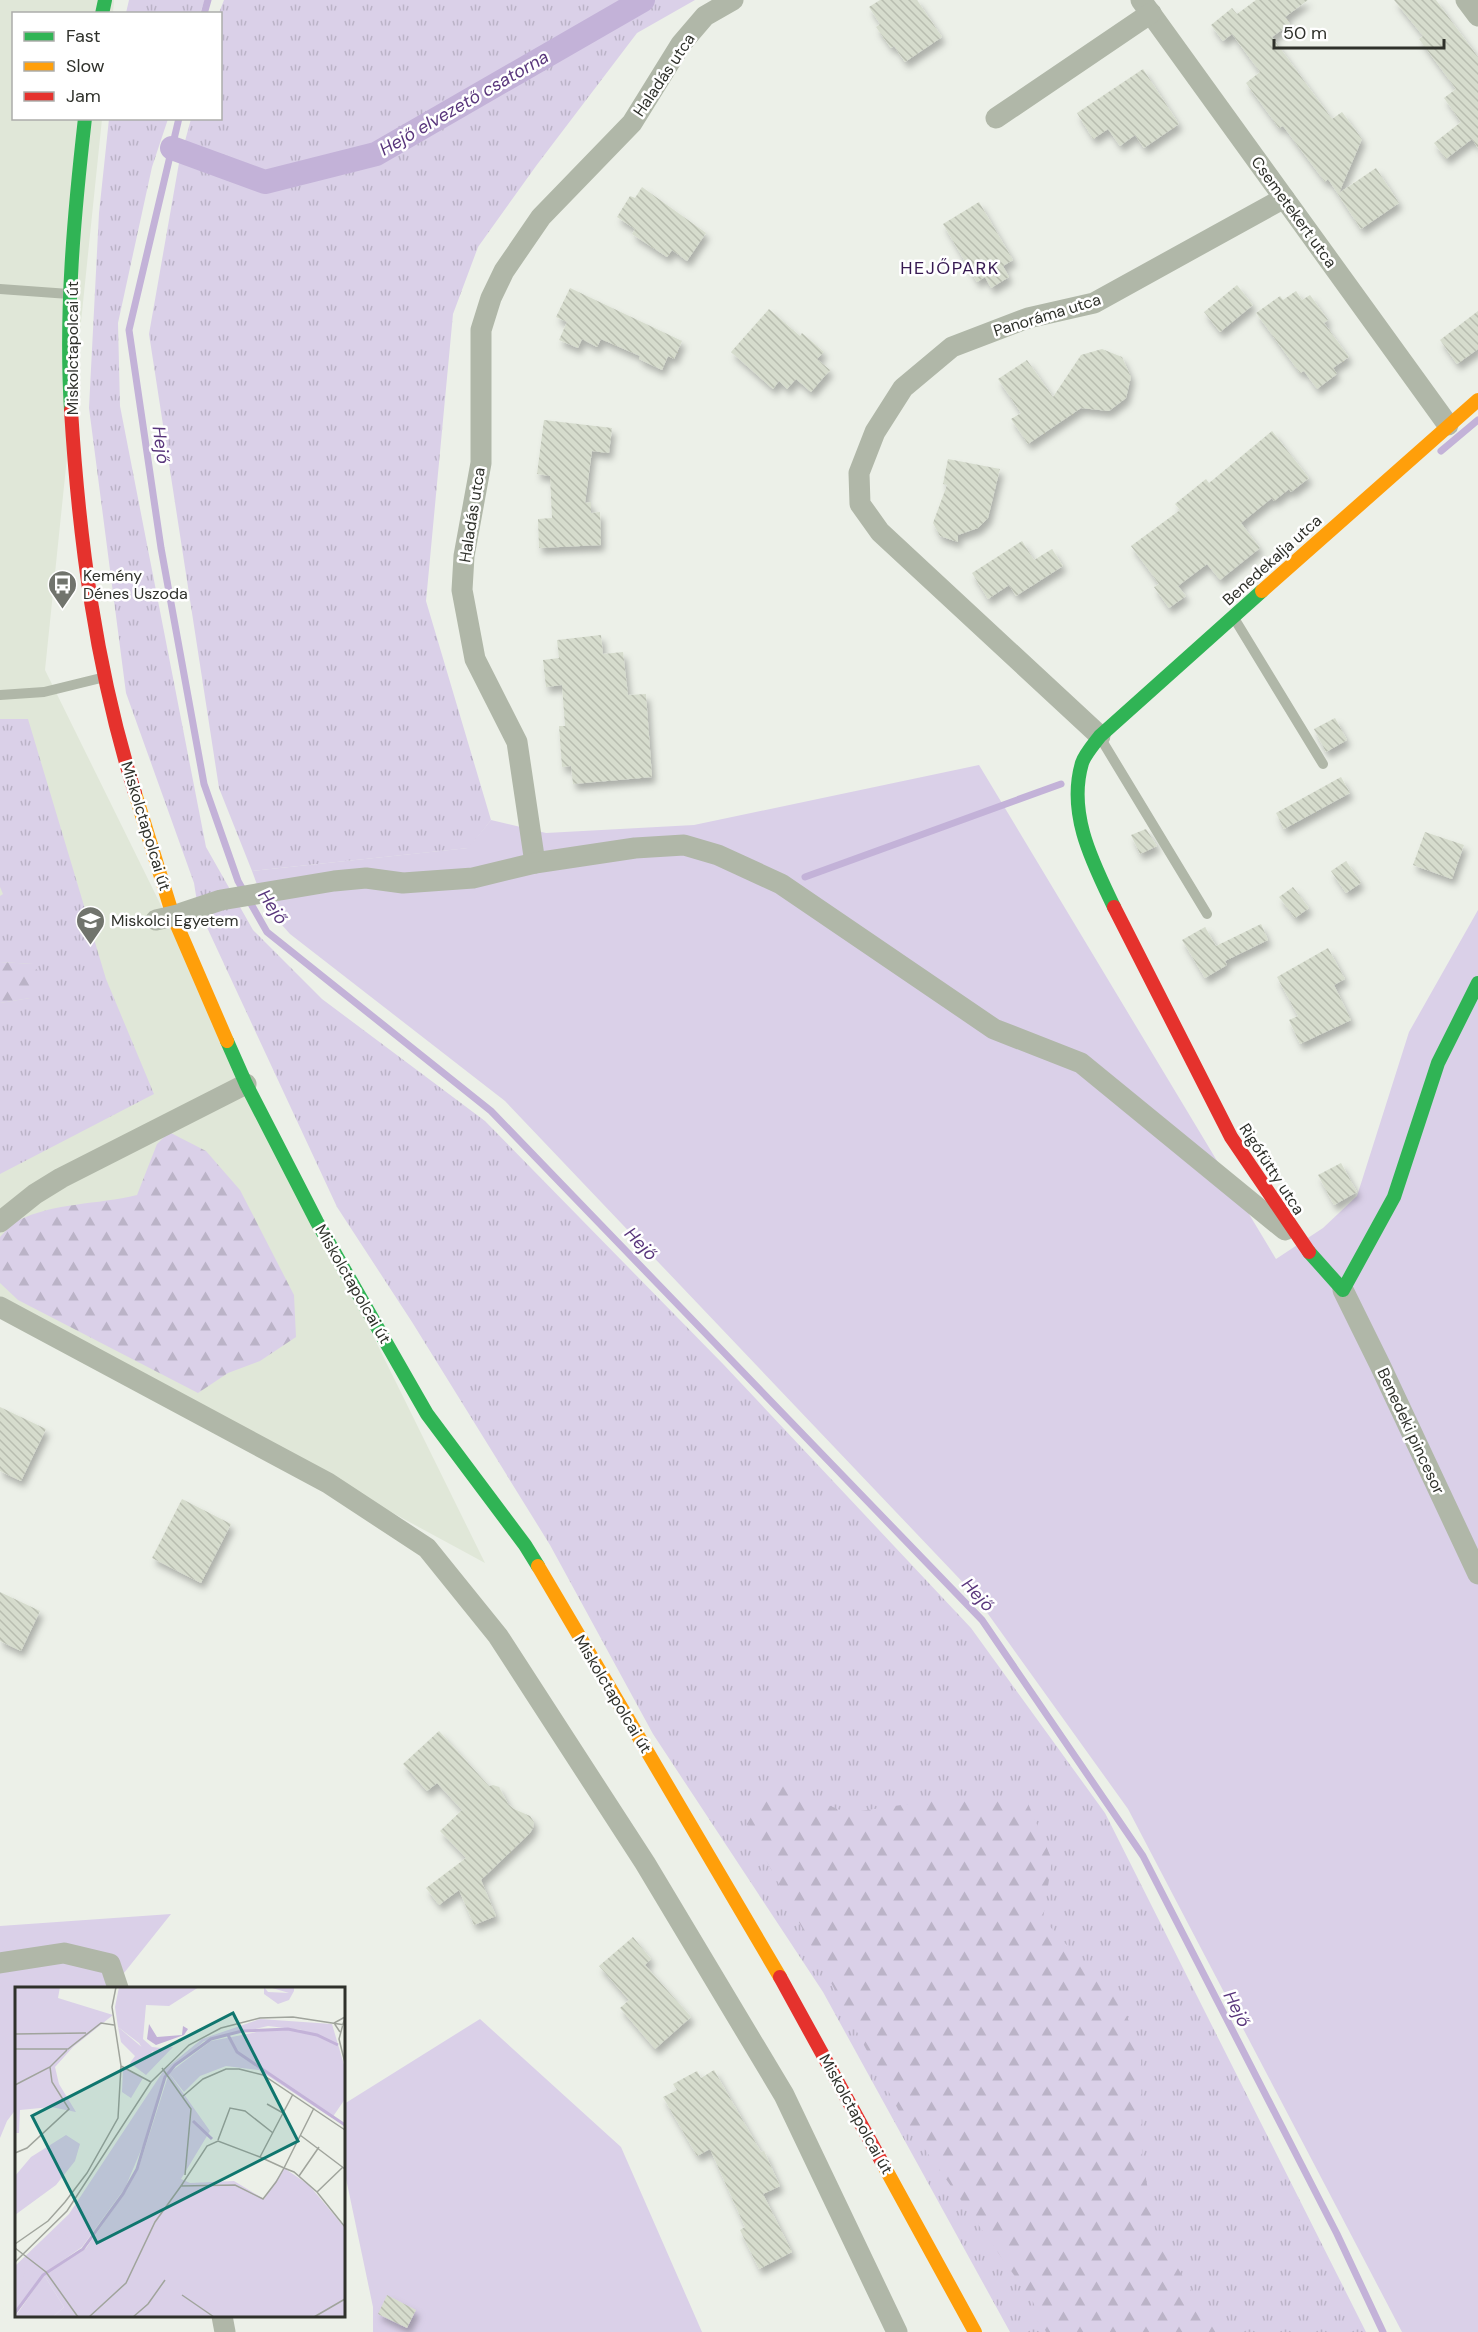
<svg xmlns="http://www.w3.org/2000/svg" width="1478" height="2332" viewBox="0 0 1478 2332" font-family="'DM Sans',sans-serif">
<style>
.built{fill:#e0e7d8}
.grass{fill:url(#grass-tufts)}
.forest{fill:url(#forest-firs)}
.garden{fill:#dad0e8}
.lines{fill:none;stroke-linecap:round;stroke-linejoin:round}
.stream{stroke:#c3b2d8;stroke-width:7}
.canal{stroke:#c3b2d8;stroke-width:24}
.building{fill:url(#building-back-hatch);filter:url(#shadow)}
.lane{stroke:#b0b7a8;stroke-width:10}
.street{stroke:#b0b7a8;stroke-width:21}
.fast{stroke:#30b455;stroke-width:14}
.slow{stroke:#ff9f0a;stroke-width:14}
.jam{stroke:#e5322d;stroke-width:14}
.street-bridge{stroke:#b0b7a8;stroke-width:21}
.labels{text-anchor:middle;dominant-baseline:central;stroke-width:5;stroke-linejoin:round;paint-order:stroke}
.street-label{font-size:16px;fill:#2f312b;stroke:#fff}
.poi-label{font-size:16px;fill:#2f312b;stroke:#fff;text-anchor:start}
.water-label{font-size:18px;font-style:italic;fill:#59367c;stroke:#fff}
.neighbourhood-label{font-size:18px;letter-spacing:1.5px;fill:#361951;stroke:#fff}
.inset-river{fill:none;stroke:#c3b2d8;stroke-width:3}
.inset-road{fill:none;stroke:#a0a49c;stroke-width:1.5}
.view{fill:#0f766e;fill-opacity:0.15;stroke:#0f766e;stroke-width:3}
.inset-edge{fill:none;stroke:#2f312b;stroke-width:3}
</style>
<defs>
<pattern id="grass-tufts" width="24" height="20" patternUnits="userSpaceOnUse" patternTransform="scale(1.5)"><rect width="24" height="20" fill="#dad0e8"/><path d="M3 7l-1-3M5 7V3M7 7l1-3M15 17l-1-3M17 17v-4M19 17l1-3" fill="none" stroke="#bbb3c7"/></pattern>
<pattern id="forest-firs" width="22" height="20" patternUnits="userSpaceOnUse" patternTransform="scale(1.5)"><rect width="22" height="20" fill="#dad0e8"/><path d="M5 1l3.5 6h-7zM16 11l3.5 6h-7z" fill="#bbb3c7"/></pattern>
<pattern id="building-back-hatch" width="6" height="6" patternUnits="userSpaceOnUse" patternTransform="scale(1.5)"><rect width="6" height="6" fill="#d6dccd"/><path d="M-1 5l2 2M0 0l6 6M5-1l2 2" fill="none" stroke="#b8bdb0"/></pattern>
<filter id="shadow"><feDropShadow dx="3.5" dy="6" stdDeviation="3" flood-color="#0004"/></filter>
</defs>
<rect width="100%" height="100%" fill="#ecf0e8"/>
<polygon class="built" points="0,0 114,0 113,13 14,14 14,118 102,119 45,670 485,1563 0,1300"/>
<g class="grass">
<polygon points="129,0 205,0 200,13 126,13"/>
<polygon points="224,0 695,0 637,33 536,166 478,247 453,314 426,601 491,820 469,848 252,871 219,788 149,334 179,163 191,119 220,118 219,13"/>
<polygon points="109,119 168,119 152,167 118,323 120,406 206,847 253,930 322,999 485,1121 724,1365 971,1628 1105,1813 1366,2332 1010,2332 823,1992 653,1734 550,1545 412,1322 337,1207 198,908 194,883 126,693 89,408 99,213"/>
<polygon points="0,719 28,719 106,979 154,1094 0,1174 0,1003 30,998 33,964 0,962 0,896 3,894 0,887"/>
</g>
<g class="forest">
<polygon points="0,962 33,964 47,985 30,998 0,1003"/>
<path d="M169,1132l37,19 34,39 54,105 2,42 -36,24 -32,12 -30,20 -180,-93 -18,-17v-46c5,-5 11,-12 17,-16 38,-19 80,-16 120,-26l20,-51z"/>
<polygon points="772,1781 847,1813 949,1798 1027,1801 1052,1860 1043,1919 1086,1966 1117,1994 1141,2049 1142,2156 1155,2230 1213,2327 1224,2332 1046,2332 1033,2302 902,2117 747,1824"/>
</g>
<g class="garden">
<polygon points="979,765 1276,1259 1323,1228 1357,1196 1409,1032 1478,910 1478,2332 1402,2332 1128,1809 973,1593 505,1101 290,934 265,906 252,871 468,848 491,820 546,833 694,825"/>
<polygon points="171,1914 112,1988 16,1988 16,2109 7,2121 0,2138 0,1926"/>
<polygon points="480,2019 621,2147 702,2332 373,2332 373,2307 344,2169 344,2104"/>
</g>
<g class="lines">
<g class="stream">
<polyline points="204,14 208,0"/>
<polyline points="179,118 129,330 161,548 204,784 238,881 267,932 491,1111 982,1620 1143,1856 1337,2234 1383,2332"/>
<polyline points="1441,451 1478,420"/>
<polyline points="805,877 1061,784"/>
</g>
<polyline class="canal" points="172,148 265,182 376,154 643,0"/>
</g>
<g class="building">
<polygon points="880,0 917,0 942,37 905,62 894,46 891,48 876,27 880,24 869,7"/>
<polygon points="1256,0 1308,0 1285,17 1290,24 1272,37 1332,119 1342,112 1362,139 1339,193 1376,168 1399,203 1361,229 1328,179 1325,182 1283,126 1279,128 1246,83 1260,72 1232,34 1223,41 1211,25 1232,8 1237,14"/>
<polygon points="1394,0 1436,0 1478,57 1478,148 1472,139 1446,159 1434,143 1461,122 1444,98 1456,89 1419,39 1423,36"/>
<polygon points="1143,69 1179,124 1144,148 1135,135 1120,146 1108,129 1093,139 1077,113"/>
<polygon points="642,187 706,233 687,261 672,250 667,257 632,234 635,229 617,217 630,196 635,198"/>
<polygon points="979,202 1013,260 1003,266 1009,277 991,288 985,277 977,282 943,224"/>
<polygon points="1237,285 1253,305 1220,332 1204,312"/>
<polygon points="570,288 682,341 674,359 668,356 662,370 639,359 640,356 601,339 597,347 582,339 578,348 559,340 567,322 556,317"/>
<polygon points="1296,291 1302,300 1310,295 1328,320 1324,323 1349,357 1333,368 1337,374 1317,389 1304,371 1300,373 1256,313 1280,296 1283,300"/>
<polygon points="769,309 800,336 802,333 824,352 817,359 830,370 811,392 796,379 787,389 779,381 773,389 731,352"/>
<polygon points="1478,311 1478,349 1457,364 1440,340"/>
<polygon points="1102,349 1122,357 1131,377 1126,398 1109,411 1081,408 1028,444 1011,419 1021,413 998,379 1027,360 1053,397 1081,355"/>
<polygon points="544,420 612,428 609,453 592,451 585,503 591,502 591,513 600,512 601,545 539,548 538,519 552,518 550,476 537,474"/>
<polygon points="1272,431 1309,478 1291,492 1289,489 1274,501 1272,498 1241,523 1260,548 1220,580 1207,564 1178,586 1186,596 1169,608 1154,587 1159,584 1131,546 1180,510 1175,504 1206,479 1209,483"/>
<polygon points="948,459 1000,469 988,518 978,528 958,535 958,542 940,536 933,523 947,485 943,484"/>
<polygon points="1022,541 1034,560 1052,549 1063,566 1016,596 1009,585 988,599 972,573"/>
<polygon points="601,635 603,654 623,652 628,695 646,694 652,777 573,784 571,766 562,767 559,726 565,726 562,685 546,687 543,660 559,658 557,640"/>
<polygon points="1335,718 1347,740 1326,752 1314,729"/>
<polygon points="1341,777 1350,793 1284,829 1276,813"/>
<polygon points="1146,829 1157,846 1140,854 1131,835"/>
<polygon points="1425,832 1464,845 1452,879 1413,865"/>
<polygon points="1346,861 1361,883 1346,893 1331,871"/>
<polygon points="1293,887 1309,908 1295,918 1279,897"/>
<polygon points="1261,924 1268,940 1225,961 1227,965 1205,978 1182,940 1205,927 1216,946"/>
<polygon points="1328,948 1345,979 1334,985 1351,1020 1300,1044 1289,1020 1298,1016 1277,977"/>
<polygon points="1341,1163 1357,1192 1334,1205 1318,1175"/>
<polygon points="0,1407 46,1429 21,1481 0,1471"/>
<polygon points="182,1499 231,1524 201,1583 152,1558"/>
<polygon points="0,1592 40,1611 21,1651 0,1641"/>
<polygon points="439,1731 489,1786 493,1785 499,1787 508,1804 514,1809 530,1816 534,1822 533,1828 530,1833 481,1880 496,1916 474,1925 459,1890 439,1905 426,1888 466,1858 440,1831 462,1810 437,1783 427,1791 403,1764"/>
<polygon points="633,1937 651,1959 645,1965 691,2017 655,2049 620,2008 629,2000 599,1966"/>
<polygon points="714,2070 761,2152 764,2151 780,2186 763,2194 792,2252 759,2269 740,2230 745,2227 710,2149 697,2156 663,2097 677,2090 673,2084 697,2071 701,2078"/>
<polygon points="387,2295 416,2310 407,2328 378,2314"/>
</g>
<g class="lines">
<g class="lane">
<polyline points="0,289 69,294"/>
<polyline points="1234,618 1323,764"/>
<polyline points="0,695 44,692 101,678"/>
<polyline points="1101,739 1207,914"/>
</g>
<g class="street">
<polyline points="1141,0 1448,425"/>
<polyline points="1466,0 1478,16"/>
<polyline points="996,118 1151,13"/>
<polyline points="1100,736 880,532 860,504 859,473 875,432 903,388 952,347 1028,318 1094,303 1284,198"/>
<polyline points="535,863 517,742 475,659 462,590 464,556 481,463 481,330 491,298 504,271 541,217 632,123 681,44 705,16 733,0"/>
<polyline points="173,916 221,900 334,881 366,878 403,883 473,878 535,863 635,848 684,845 718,855 781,884 994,1029 1081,1063 1285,1230"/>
<polyline points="0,1222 35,1194 61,1178 246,1084"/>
<polyline points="1343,1290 1380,1365 1478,1574"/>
<polyline points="0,1307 328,1483 427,1548 498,1636 645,1863 784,2095 897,2332"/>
<polyline points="0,1963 64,1953 110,1964 118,1988"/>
<polyline points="222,2316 225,2332"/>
</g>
<g class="fast">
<polyline points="102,14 105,0"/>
<path d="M71,410c-6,-97 3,-195 14,-292"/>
<path d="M1114,907c-21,-44 -47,-93 -32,-144 3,-9 12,-19 18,-27l162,-145"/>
<polyline points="227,1041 246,1084 317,1222 427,1414 525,1545 538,1566"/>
<polyline points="1309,1252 1343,1290 1394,1197 1438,1063 1478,983"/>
</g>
<g class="slow">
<polyline points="1262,591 1478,400"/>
<polyline points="135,793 173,916 227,1041"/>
<polyline points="538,1566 780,1977"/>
<polyline points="884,2166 975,2332"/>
</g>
<g class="jam">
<path d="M71,410c8,130 25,259 64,383"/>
<polyline points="1114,907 1231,1137 1309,1252"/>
<polyline points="780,1977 884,2166"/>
</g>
<polyline class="street-bridge" points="156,920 182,914"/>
</g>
<defs>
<symbol id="bus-pin" viewBox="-11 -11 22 30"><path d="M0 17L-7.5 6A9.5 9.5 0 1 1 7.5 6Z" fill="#71746d" stroke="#fff"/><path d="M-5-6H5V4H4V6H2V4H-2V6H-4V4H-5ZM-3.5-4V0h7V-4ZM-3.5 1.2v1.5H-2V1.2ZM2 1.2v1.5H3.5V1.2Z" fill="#fff"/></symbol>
<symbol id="university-pin" viewBox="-11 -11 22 30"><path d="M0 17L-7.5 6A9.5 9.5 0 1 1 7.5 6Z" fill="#71746d" stroke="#fff"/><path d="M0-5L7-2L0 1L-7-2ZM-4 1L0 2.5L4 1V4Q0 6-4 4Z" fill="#fff"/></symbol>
</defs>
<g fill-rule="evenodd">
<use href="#bus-pin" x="46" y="568" width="33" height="45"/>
<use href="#university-pin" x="74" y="904" width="33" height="45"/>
</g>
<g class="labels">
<g class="street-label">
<text transform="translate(664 75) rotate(-56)">Haladás utca</text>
<text transform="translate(1294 212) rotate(54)">Csemetekert utca</text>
<text transform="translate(1047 315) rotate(-17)">Panoráma utca</text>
<text transform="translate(72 348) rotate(-90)">Miskolctapolcai út</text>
<text transform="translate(472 515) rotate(-81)">Haladás utca</text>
<text transform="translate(1272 560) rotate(-42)">Benedekalja utca</text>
<text transform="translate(146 826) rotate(73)">Miskolctapolcai út</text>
<text transform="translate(1272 1169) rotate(57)">Rigófütty utca</text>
<text transform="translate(353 1284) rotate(60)">Miskolctapolcai út</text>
<text transform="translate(1411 1431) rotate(65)">Benedeki pincesor</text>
<text transform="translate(613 1694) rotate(59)">Miskolctapolcai út</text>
<text transform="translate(856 2114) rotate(61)">Miskolctapolcai út</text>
</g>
<g class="poi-label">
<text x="83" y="575">Kemény<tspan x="83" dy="18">Dénes Uszoda</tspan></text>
<text x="111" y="920">Miskolci Egyetem</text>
</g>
<g class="water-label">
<text transform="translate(464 103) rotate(-30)">Hejő elvezető csatorna</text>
<text transform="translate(161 445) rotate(82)">Hejő</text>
<text transform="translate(273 907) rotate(56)">Hejő</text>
<text transform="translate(641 1244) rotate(46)">Hejő</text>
<text transform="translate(978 1595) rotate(47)">Hejő</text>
<text transform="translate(1237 2009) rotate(63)">Hejő</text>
</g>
<g class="neighbourhood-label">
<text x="950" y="268">HEJŐPARK</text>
</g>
</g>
<g transform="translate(15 1987)">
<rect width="330" height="330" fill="#ecf0e8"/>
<path d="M245,32l72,5 13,44v31l-13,19 -73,-48 -33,-4 -26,10 -16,16 -15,-19 42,-32 56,-11h35l-34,-4 -64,15 -40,35 -17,60 -22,52 -43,59 -40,28 -27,36v-45l54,-52 95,-144 38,-31zM103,40l32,27 11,-6 12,-1 -27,28 -16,-12 5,-7 -14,-14zM29,288l20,32 -11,10h-38z" fill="#dad0e8"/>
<path d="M104,0h80l-30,19 -23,-1 -3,34 9,8 9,1 -5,5 -4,-2 -2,10 -11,-18 -21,-16 -3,-20zM108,81l20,10 -12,20 -9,-6zM94,171h5l9,23 -9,7 -7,14 -15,9 -6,18 -13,16 -13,-18 20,-23zM42,247l2,3 -10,14 -11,7 1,-8zM16,276l10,8 -26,36v-19l8,-4 2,-18z" fill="#dad0e8"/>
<path d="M0,0h45l-2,11 55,17 -40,32 -18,20 4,17 17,28 -25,-5 -31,3 -1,23h-4zM249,0l4,5 21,1 -20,-6h25v4l-5,9 -11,4 -14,-10zM154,86l41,58 -29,48 9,4 44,-2 30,18 20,-31 25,17 36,43v89h-292l11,-10 -20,-32 42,-27 41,-58 12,-23zM51,148l14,9 -5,17 -19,24 -41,30v-39l16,-19z" fill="#dad0e8"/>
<path d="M134,37l8,13 25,-2 1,-9 5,3 -4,6 -28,10 -9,-6z" fill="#c3b2d8"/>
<path class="inset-river" d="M213,48l9,17 108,73M178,134l19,18M0,326l28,-38 40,-26 40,-55 14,-25 28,-92 10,-12 36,-26 31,-8 46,-2 29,6 21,10"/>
<path class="inset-road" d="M330,30l-6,22 6,24M325,45l-6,-9 11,-6M0,47l71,-1M0,62h53l33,-26 13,2M106,79l30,16M147,81l29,41 -6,66M0,98l35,-18 17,-17M167,110l21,-18 23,-10h13l24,6 82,55M252,117l16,9M299,121l-30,60 -8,14 -13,17 -28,-14 -54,1 26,-40 11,-5 42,16 24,11 10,4 23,20 28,35M285,148l45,34M203,153l12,-32 15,3 28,22M0,166l12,-5 42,-39 -17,-27 -2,-15M245,170l33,-63M284,189l20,-29M302,205l26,-25M0,257l33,-23 17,-19 22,-29 31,-55 3,-52 -9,-59 4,-20M0,261l31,24 32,45M0,275l52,-51 84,-129 38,-37 32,-17 39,-10 33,-1 52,8M167,308l32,22M74,330l37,-34 29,-61 26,-36M118,330l15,-13 17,-24M299,330l31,-18"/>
<path class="view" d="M218,26l65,128 -201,102 -65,-127z"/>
<rect width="330" height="330" class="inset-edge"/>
</g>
<rect x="12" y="12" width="210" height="108" fill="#ffffff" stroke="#acadaa" stroke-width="1.5"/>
<rect x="24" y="32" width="30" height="9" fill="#30b455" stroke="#acadaa" stroke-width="1.5"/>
<text x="66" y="42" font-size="18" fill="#2f312b">Fast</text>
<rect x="24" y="62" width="30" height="9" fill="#ff9f0a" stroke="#acadaa" stroke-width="1.5"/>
<text x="66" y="72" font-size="18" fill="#2f312b">Slow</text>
<rect x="24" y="92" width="30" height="9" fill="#e5322d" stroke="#acadaa" stroke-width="1.5"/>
<text x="66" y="102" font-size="18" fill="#2f312b">Jam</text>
<path d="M1274 39v9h170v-9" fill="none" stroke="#2f312b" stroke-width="3"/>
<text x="1283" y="39" font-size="18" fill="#2f312b" stroke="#ffffff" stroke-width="4.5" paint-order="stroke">50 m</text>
</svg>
